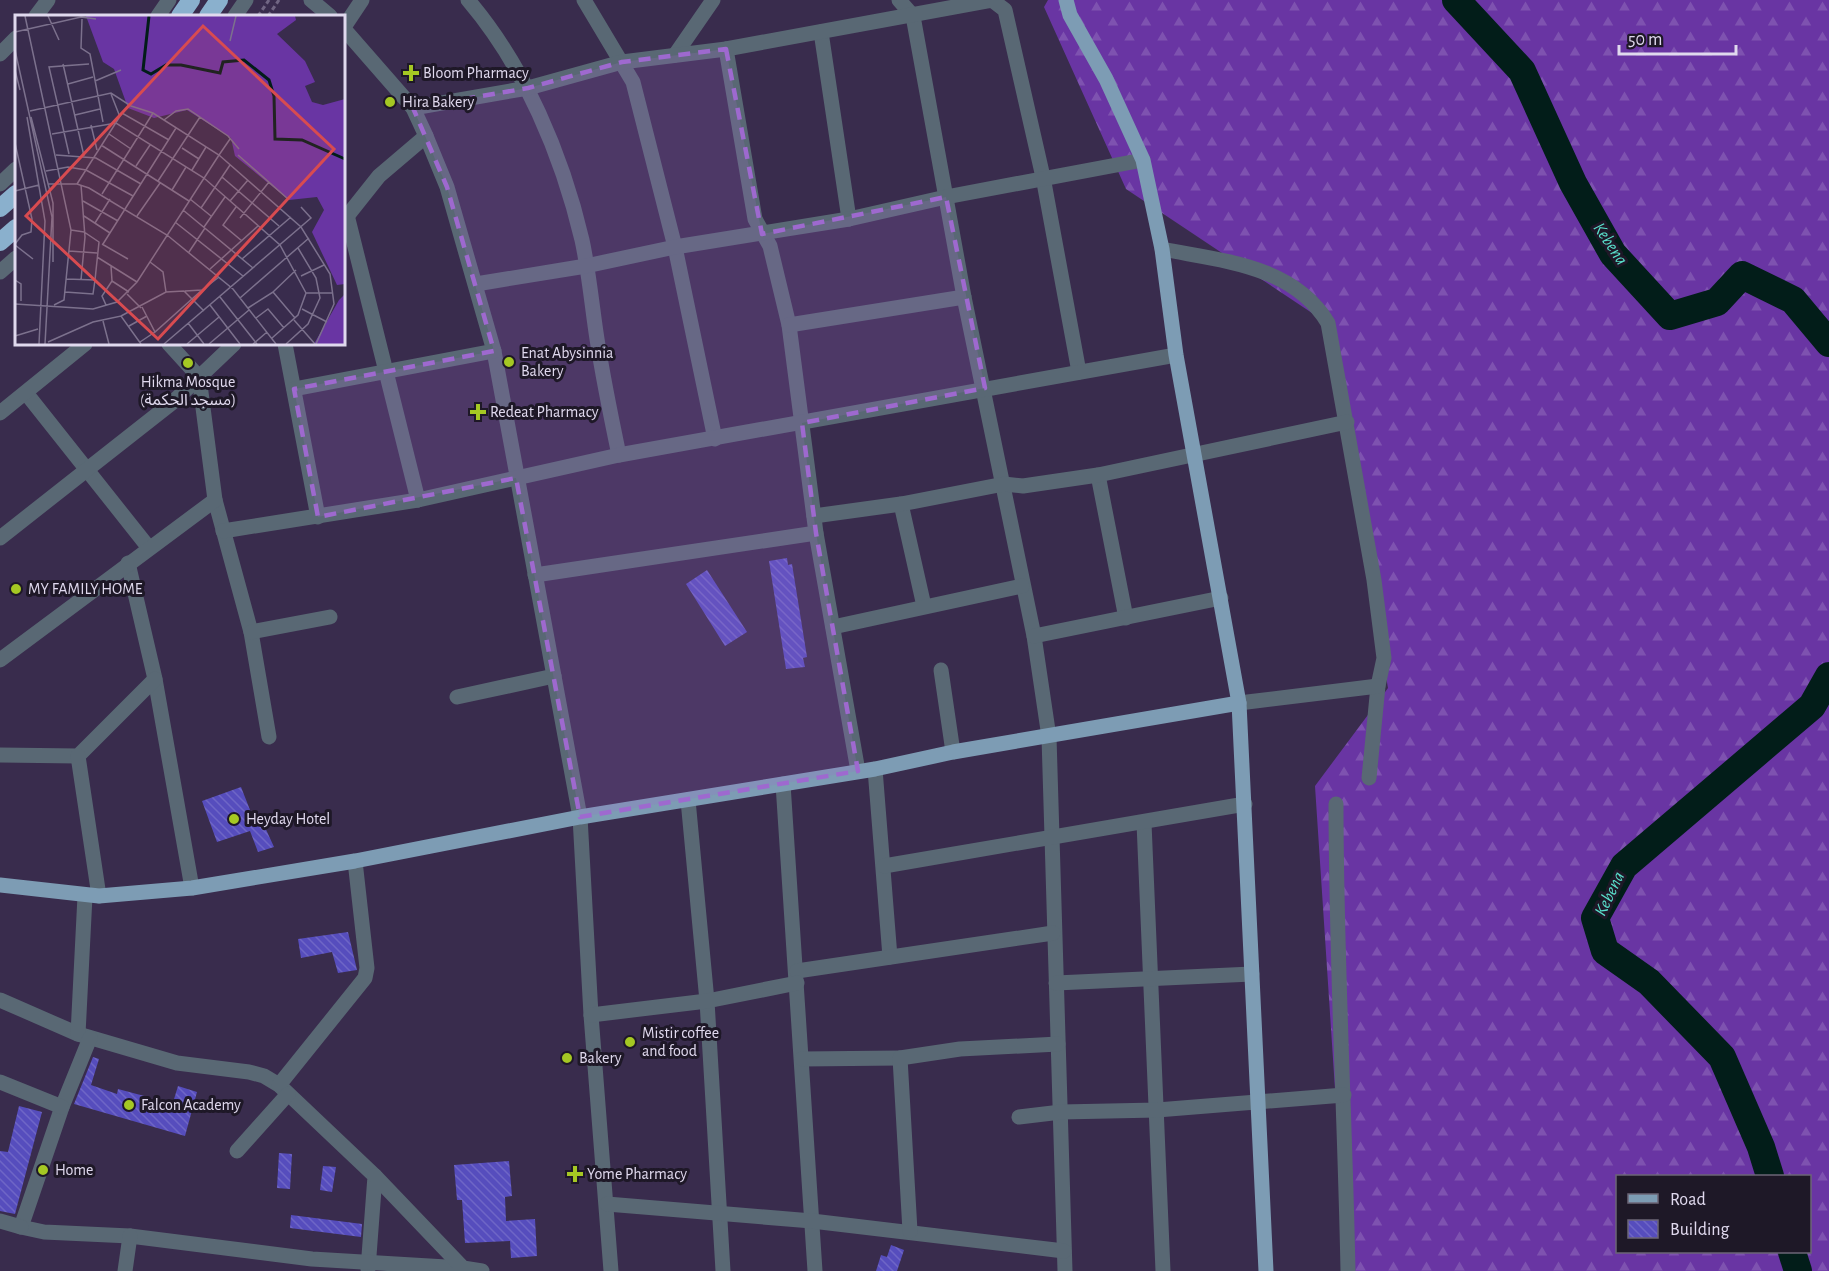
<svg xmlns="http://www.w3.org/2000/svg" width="1829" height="1271" viewBox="0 0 1829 1271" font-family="'Alegreya Sans','Noto Sans Arabic',sans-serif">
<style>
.forest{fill:url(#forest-firs);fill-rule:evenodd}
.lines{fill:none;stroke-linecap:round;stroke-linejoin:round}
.river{stroke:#021d19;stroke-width:28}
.building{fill:url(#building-back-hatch)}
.path{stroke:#716683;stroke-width:3;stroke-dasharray:4.5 3;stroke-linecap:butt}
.minor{stroke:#596874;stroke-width:15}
.major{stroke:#7d9cb4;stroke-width:15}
.highway{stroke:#8ab0cd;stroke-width:18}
.marked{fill:#9e69cf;fill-opacity:0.2;stroke:#9e69cf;stroke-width:4.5;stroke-dasharray:12 8;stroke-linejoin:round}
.poi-dot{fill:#a5c823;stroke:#1e1827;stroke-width:2}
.labels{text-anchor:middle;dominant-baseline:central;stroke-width:6;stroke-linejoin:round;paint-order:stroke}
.poi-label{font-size:16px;fill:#e0d9ee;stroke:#1e1827;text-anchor:start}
.water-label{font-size:18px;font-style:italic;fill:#59dfcb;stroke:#1e1827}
.inset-river{fill:none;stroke:#021d19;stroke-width:3}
.inset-road{fill:none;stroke:#7c718d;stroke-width:1.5}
.view{fill:#d84b50;fill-opacity:0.15;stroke:#d84b50;stroke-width:3}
.inset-edge{fill:none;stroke:#e0d9ee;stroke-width:3}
</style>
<defs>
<pattern id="forest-firs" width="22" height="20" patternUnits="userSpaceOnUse" patternTransform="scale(1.5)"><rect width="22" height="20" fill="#6935a3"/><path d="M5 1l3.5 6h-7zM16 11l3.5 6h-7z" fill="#7e52b0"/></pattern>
<pattern id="building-back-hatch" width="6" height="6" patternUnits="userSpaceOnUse" patternTransform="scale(1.5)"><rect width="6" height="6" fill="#564dbd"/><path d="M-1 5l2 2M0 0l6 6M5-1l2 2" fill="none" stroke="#6e66c6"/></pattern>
</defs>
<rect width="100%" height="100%" fill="#392c4d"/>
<path class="forest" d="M1048,0h781v1271h-482l-32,-485 73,-98 -64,-367 -198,-132 -82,-182zM1618,1176h192v76h-192z"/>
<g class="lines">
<g class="river">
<polyline points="1456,0 1522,71 1573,183 1613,254 1670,316 1717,302 1742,275 1793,300 1829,343"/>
<polyline points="1770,1176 1761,1147 1722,1057 1649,982 1605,951 1595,918 1624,866 1812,706 1829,676"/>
<polyline points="1792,1252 1798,1271"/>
</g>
</g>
<g class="building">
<polygon points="787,558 788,565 792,564 807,657 803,658 805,667 786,669 769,561"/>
<polygon points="707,570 747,632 725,646 686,584"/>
<polygon points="241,787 252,815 258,812 274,847 258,852 250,831 217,842 202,801"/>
<polygon points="348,932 357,970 338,973 332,952 301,958 298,939"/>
<polygon points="93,1057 99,1059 91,1085 117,1094 118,1089 148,1097 147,1102 171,1109 178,1086 197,1092 185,1136 74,1104"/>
<polygon points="19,1106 42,1112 15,1214 0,1211 0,1151 8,1152"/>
<polygon points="279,1153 292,1154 290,1189 277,1188"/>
<polygon points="509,1161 512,1196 505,1197 506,1221 535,1219 537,1256 511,1258 510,1241 465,1243 462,1200 457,1200 454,1165"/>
<polygon points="323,1166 336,1167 332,1192 320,1190"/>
<polygon points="291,1215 362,1224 361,1237 290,1228"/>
<polygon points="891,1245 904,1250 897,1271 876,1271 881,1255 887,1257"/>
</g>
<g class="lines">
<g class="path">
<polyline points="258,16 269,0"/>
<polyline points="268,16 279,0"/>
</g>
<g class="minor">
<polyline points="311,0 330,16"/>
<path d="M468,0c57,67 94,155 114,240 7,32 10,67 15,99 6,39 14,78 22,116"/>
<polyline points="584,0 633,82 675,247 715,439"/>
<polyline points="899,0 913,16 964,297 1034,636 1049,737 1065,1271"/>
<polyline points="36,16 48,0"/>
<polyline points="158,16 169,0"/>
<polyline points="235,16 246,0"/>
<polyline points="344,27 362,0"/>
<polyline points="344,29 413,108 426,136 447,187 494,351 580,817 591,1015 611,1271"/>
<polyline points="821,32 849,219"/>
<polyline points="726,49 755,219 770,246 789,325 816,533 858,771"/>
<polyline points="0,54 16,38"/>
<polyline points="675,55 713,0"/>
<polyline points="413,108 528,88 622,62 726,49 992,0 1005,10 1043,177 1079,372"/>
<polyline points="0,184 16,169"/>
<polyline points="347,215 418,500"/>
<polyline points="344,220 379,176 426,136"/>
<path d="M1162,249c60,12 131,16 166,74l46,257 10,78 -6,28 -9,92"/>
<polyline points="0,272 16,258"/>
<polyline points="476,284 586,266 675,247 849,219 946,197 1143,160"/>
<polyline points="789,325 964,297"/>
<polyline points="285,344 318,517"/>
<polyline points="294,389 494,351"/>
<polyline points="26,393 149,548"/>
<polyline points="0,413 85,344"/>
<polyline points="1098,475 1126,618"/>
<polyline points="215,500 251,632 269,737"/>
<polyline points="901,504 924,606"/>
<polyline points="814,516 901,504 1004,484 1023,486 1098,475 1347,422"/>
<polyline points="223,531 418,500 619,455 1176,355"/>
<polyline points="0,538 173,402 234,344"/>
<polyline points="128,563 155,679 192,888"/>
<polyline points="535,575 816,533"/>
<polyline points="833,627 1022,586"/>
<polyline points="251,632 330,617"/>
<polyline points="1034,636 1221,598"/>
<polyline points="0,660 215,500 199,377 169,344"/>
<polyline points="941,670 953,752"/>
<polyline points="457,697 554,676"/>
<polyline points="1239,703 1378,686"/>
<polyline points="0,755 78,756 155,679"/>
<polyline points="78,756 99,896"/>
<polyline points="875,769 890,957"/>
<polyline points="783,784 815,1271"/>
<polyline points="688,800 707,1001 723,1271"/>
<path d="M1336,804c0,156 9,311 12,467"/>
<polyline points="1144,823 1163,1271"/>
<polyline points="884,866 1245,804"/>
<polyline points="797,971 1053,933"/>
<polyline points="1056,983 1252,974"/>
<polyline points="0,1000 78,1034 177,1063 249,1072 264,1076 279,1085 375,1176 368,1269"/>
<polyline points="591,1015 707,1001 797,983"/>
<polyline points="78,1034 85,896"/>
<polyline points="90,1038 62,1107 21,1227 44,1232 130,1236 312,1259 463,1268"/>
<polyline points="802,1059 900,1058"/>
<polyline points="0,1082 62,1107"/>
<polyline points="279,1085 365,978 367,968 355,861"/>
<polyline points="1019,1117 1061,1112 1157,1110 1344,1095"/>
<polyline points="237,1151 288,1094"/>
<polyline points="375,1176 463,1268 482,1271"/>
<polyline points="607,1204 812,1221 1064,1251"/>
<polyline points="0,1221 21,1227"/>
<polyline points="910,1231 900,1058 960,1049 1058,1044"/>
<polyline points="125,1271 130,1236"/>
</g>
<g class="major">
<polyline points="1066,0 1070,15 1106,79 1143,160 1162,249 1176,355 1239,703 1266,1271"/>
<polyline points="0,885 99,896 192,888 355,861 580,817 875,769 953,752 1239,703"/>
</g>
<g class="highway">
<polyline points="180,16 191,0"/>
<polyline points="208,16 219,0"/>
<polyline points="0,208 16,194"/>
<polyline points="0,242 16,228"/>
</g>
</g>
<path class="marked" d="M726,49l36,185 184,-37 39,191 -183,35 14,110 42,238 -278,46 -64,-339 -198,39 -24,-128 200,-38 -47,-164 -34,-79 115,-20 94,-26z"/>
<g class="poi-dot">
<path d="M408 64h6v6h6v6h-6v6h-6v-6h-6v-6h6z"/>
<circle cx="390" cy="102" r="6"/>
<circle cx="509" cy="362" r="6"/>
<circle cx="188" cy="363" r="6"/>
<path d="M475 403h6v6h6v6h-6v6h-6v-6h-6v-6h6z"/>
<circle cx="16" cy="589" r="6"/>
<circle cx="234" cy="819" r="6"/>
<circle cx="630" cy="1042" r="6"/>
<circle cx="567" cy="1058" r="6"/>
<circle cx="129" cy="1105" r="6"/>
<circle cx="43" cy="1170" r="6"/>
<path d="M572 1165h6v6h6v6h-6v6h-6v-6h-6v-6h6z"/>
</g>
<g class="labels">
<g class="poi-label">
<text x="423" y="73">Bloom Pharmacy</text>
<text x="402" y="102">Hira Bakery</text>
<text x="521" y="353">Enat Abysinnia<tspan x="521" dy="18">Bakery</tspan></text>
<text x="188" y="382" text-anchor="middle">Hikma Mosque<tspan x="188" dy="18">(مسجد الحكمة)</tspan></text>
<text x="490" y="412">Redeat Pharmacy</text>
<text x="28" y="589">MY FAMILY HOME</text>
<text x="246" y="819">Heyday Hotel</text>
<text x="642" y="1033">Mistir coffee<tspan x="642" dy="18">and food</tspan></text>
<text x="579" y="1058">Bakery</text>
<text x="141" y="1105">Falcon Academy</text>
<text x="55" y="1170">Home</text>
<text x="587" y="1174">Yome Pharmacy</text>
</g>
<g class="water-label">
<text transform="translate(1610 244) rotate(56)">Kebena</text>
<text transform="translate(1610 894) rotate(-64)">Kebena</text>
</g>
</g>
<g transform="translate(15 15)">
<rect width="330" height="330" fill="#392c4d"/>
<path d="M71,1h209l1,4 -19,14 28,27 10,21 -10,4 7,16 11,3 22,-6v185l-8,1 -25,-53 12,-22 -7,-13 -28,3 -54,-44 -4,-18 -44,-28 -33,8 -26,-10 -14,-39 -11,-7zM330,279v50h-31l25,-44z" fill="#6935a3"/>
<path class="inset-river" d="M134,1l-6,54 8,4 15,-9h15l39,8 3,-11 21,-2 25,20 5,16 1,43 27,1 43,19"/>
<path class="inset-road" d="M10,1l46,214 -7,70 -10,5M33,1l11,24M67,4l-1,29 9,6 13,68M0,17l66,-15 15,2M215,26l6,-25M0,35l37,167 -7,127M48,49l21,92M0,55l5,20M80,66l26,-11M53,69l25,-7M96,79l9,23M15,96l81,-18 20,13 22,7 66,42 82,72 29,47 4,30 -18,40M60,100l25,-6M12,102l18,104 -6,123M16,102l22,86v59M149,105l12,-9 12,-2 40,27 11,13M76,110l6,25M37,119l64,-11 88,55 76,67 26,48 -8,22 -26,23M94,119l22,15M0,128l17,76 -1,13 -9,3 -7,9M86,130l88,56M167,133l17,11M54,139l-20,-87 40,-3M41,140l40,3 45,26M204,140l11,-16M223,140l50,44M121,151l14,-21M177,155l14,-23M31,156l22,-4 18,3 47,26M207,162l57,49M143,166l42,-64M33,169h29l12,4 78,47 66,54 43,55M62,169l45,-71 47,27M157,175l14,-23M0,176l24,-6M87,179l51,-81M175,184l21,17M68,186l35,20M215,186l18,-21M221,192l-13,18 19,16M186,193l29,-43M168,195l70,58M69,201l26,17M122,201l23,-33M225,203l29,-36M160,207l68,54M80,208l15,-24M189,212l21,-30M87,229l26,15M88,229l73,-116M0,230l18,14M54,236l28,2M174,237l16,-24M82,242l40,25M227,244l49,-42M135,247l13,10 3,20M195,254l48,-43M286,261l23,-11M51,264l29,1 4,-38 -15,-10 -13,-2M0,265l6,4v17M66,265l4,-43 -4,-52M97,266l17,11M170,276l17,-1 17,-13M50,277l28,2 2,-14M258,277l23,-22M291,278h27M112,279l14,14M205,282l37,47M225,283l69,-60M0,289l78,5 24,-7 20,-20 82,-127M91,290l-4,-9 10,-15 -1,-15M195,290l30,39M127,292l13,25 47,-42M233,293l25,-16 22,26M287,294l25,13M106,301l45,-24 18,-1 20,20M241,303l12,-9 16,19M279,305l21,24M88,306l6,23M173,308l16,21M114,311l18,-10M0,321l23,-7M33,327l45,-20 28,-6 20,28M125,327l15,-10M149,329l147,-126 -10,-11M172,329l32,-27M194,329l40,-34M238,329l14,-12M271,329l22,-20 12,-26 -4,-20 -18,-30"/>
<path class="view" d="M188,11l131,123 -176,190 -132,-123z"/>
<rect width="330" height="330" class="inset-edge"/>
</g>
<rect x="1616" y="1175" width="195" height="78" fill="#1e1827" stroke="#6c6577" stroke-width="1.5"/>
<rect x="1628" y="1194" width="30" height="9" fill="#7d9cb4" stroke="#6c6577" stroke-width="1.5"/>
<text x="1670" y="1205" font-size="18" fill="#e0d9ee">Road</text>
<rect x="1628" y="1220" width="30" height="18" fill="url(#building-back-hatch)" stroke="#6c6577" stroke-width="1.5"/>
<text x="1670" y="1235" font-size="18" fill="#e0d9ee">Building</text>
<path d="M1619 45v9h117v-9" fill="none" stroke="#e0d9ee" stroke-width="3"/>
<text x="1628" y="45" font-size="18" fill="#e0d9ee" stroke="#1e1827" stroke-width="4.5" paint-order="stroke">50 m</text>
</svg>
